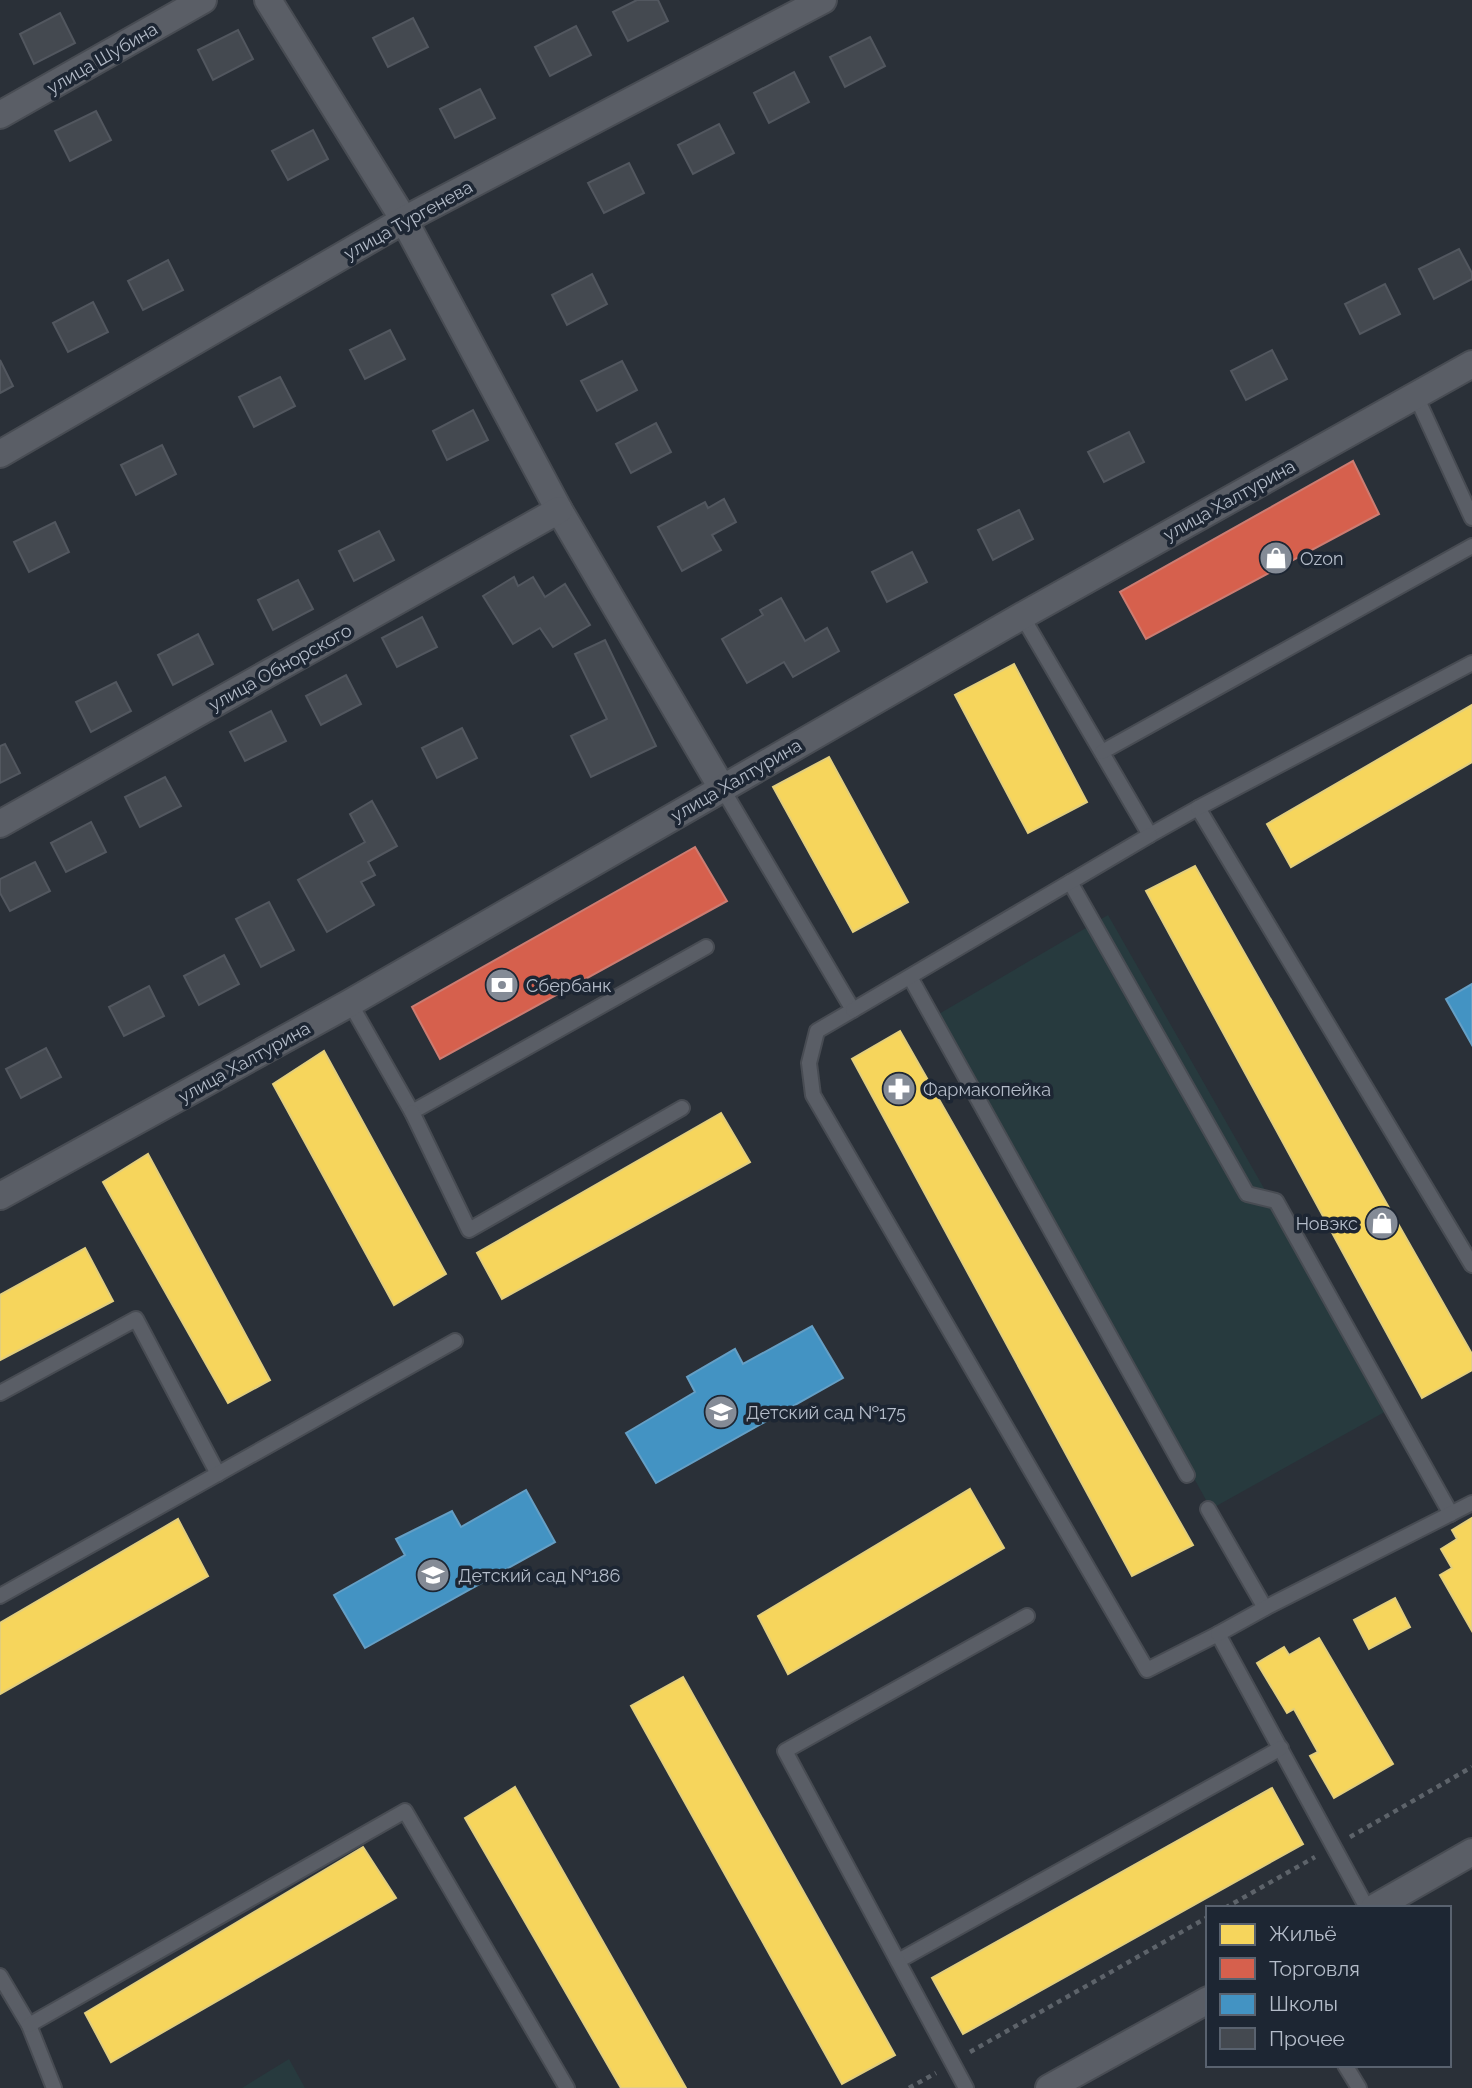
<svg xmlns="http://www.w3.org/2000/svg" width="1472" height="2088" viewBox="0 0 1472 2088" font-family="Raleway,sans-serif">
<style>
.green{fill:#273a3e}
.homes{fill:#f6d55c;stroke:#e2ce7d;stroke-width:2}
.shops{fill:#d6604d;stroke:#cc7c72;stroke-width:2}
.schools{fill:#4393c3;stroke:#659fc5;stroke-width:2}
.building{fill:#444950;stroke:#52575f;stroke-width:2}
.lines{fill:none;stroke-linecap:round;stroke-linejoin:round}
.service-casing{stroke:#484c53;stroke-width:18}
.minor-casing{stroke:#484c53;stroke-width:30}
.path{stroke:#5d636a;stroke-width:4.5;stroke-dasharray:5 5;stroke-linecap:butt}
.service{stroke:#5a5e66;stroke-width:14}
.minor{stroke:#5a5e66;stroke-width:26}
.labels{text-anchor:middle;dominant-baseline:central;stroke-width:7;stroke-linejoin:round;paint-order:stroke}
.street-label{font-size:18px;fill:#b4bcc9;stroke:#1d2633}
.poi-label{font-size:18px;fill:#b4bcc9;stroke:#1d2633;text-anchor:start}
</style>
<rect width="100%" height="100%" fill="#2a3038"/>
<g class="green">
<polygon points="1108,915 1390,1409 1211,1509 937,1015"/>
<polygon points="289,2059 305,2088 242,2088"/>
</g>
<g class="homes">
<polygon points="1014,664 1087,802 1028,833 955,695"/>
<polygon points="1472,705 1472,762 1291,867 1267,824"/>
<polygon points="829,757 908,902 853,932 773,787"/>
<polygon points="1195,866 1472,1354 1472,1370 1422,1398 1146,891"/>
<polygon points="900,1031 1193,1545 1132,1576 852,1059"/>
<polygon points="324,1051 446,1274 394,1305 273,1084"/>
<polygon points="721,1113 750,1162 502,1299 477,1253"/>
<polygon points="148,1154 270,1380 228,1403 103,1182"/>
<polygon points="85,1248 113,1301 0,1360 0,1295"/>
<polygon points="970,1489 1004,1548 788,1674 758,1616"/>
<polygon points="1472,1518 1472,1631 1440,1575 1452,1568 1441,1549 1457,1539 1452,1530"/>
<polygon points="178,1519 208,1576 0,1694 0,1623"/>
<polygon points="1395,1598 1410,1627 1369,1649 1354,1620"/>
<polygon points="1319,1638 1393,1764 1334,1798 1310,1756 1318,1752 1294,1709 1287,1713 1257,1663 1284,1647 1289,1655"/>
<polygon points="683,1677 895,2055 842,2084 631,1706"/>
<polygon points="515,1787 686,2088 621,2088 465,1818"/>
<polygon points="1272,1788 1303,1844 963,2034 932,1978"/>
<polygon points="363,1847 396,1898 111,2062 85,2013"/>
</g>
<g class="shops">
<polygon points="1353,461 1379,514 1146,639 1120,592"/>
<polygon points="695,847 727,901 440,1059 412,1007"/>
</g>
<g class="schools">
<polygon points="1472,984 1472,1045 1446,999"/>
<polygon points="812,1326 843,1378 656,1483 626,1433 695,1392 687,1377 735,1349 743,1364"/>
<polygon points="526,1490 555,1542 365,1648 334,1595 405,1555 396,1539 452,1511 461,1527"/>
</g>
<g class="building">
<polygon points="637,0 658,0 668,21 628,41 613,12"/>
<polygon points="60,13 75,43 34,64 20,34"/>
<polygon points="413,18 428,47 388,67 373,38"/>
<polygon points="576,26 591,55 550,76 535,47"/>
<polygon points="238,30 253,59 213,80 198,50"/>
<polygon points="870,37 885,66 845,87 830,57"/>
<polygon points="794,72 809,102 769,123 754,93"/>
<polygon points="480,89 495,118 455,138 440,109"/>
<polygon points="96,111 111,140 70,161 55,131"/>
<polygon points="719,124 734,153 693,174 678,145"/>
<polygon points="313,130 328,159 288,180 272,151"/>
<polygon points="629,163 644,193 604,213 588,183"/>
<polygon points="1459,249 1472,273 1472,279 1434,299 1419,269"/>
<polygon points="168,260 183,290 143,310 128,281"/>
<polygon points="592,274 607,304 567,325 552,295"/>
<polygon points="1385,284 1400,314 1360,334 1345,304"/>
<polygon points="93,302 108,332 68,352 53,323"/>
<polygon points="390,330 405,359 365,379 350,350"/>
<polygon points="1272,350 1287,379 1246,400 1231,371"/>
<polygon points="0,360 13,386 0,393"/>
<polygon points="622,361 637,390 597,411 581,381"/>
<polygon points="280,377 295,406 254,427 239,397"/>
<polygon points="473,410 488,440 447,460 433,431"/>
<polygon points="656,423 671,452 631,473 616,444"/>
<polygon points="1129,432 1144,462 1104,482 1088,452"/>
<polygon points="162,445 176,474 136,495 121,465"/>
<polygon points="724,499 736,522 712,535 721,550 682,571 658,527 705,502 708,508"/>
<polygon points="1019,510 1033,539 993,560 978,530"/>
<polygon points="55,522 69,552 29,572 14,542"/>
<polygon points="379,531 394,560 354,581 339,551"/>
<polygon points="912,552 927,582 887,602 872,572"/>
<polygon points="514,577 518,586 533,577 545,597 565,584 590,625 553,647 540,628 513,644 483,596"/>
<polygon points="298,580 313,609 273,630 258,600"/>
<polygon points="781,598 805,641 827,628 839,651 793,677 784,662 747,683 722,639 763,615 760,610"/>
<polygon points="422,617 437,647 397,667 382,638"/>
<polygon points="198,634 213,664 173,685 158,655"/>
<polygon points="605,640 656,746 591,777 571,736 607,719 575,654"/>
<polygon points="346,675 361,704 321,725 306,696"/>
<polygon points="116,682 131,711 91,732 76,702"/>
<polygon points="271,711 286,741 245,761 230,732"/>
<polygon points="462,728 477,758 437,778 422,748"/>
<polygon points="5,744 20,773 0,783 0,746"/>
<polygon points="165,777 181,806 140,827 125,797"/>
<polygon points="372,801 397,846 368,862 375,875 361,882 374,905 327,932 298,880 365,842 350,814"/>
<polygon points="91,822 106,852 66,872 51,843"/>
<polygon points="35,862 50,891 10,911 0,893 0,879"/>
<polygon points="269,902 294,950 261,967 236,919"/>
<polygon points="224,955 239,984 199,1005 184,976"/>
<polygon points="149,986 164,1016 124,1036 109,1007"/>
<polygon points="46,1048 61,1077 21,1098 6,1069"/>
</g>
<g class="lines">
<defs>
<g id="service">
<polyline points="1416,396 1472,518"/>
<polyline points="1022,616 1150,835 1198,808 1472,1265"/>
<polyline points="1102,752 1472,546"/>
<polyline points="722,788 853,1010 817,1031 809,1063 813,1095 1147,1670 1218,1634 1367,1908"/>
<polyline points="1198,808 1472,663"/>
<polyline points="1070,882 1247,1194 1276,1201 1451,1514"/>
<polyline points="910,977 1187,1475"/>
<polyline points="350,1003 412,1112 706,947"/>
<polyline points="853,1010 1150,835"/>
<polyline points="412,1112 469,1230 682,1108"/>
<polyline points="0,1393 136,1319 218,1474"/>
<polyline points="1208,1509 1265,1608"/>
<polyline points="0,1596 455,1341"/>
<polyline points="1218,1634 1265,1608 1472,1503"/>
<polyline points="898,1961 1281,1748"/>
<polyline points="0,1976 29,2025 54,2088"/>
<polyline points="29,2025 405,1811 567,2088"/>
<polyline points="1345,2065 1359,2088"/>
<polyline points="966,2088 785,1751 1027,1616"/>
</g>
<g id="minor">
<polyline points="268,0 404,220 559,510 722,788"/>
<polyline points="0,115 203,0"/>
<polyline points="0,454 404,220 823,0"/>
<polyline points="0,824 559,510"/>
<polyline points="0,1196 350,1003 1022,616 1472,364"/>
<polyline points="1374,1908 1472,1852"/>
<polyline points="1049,2088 1208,2000"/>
</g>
</defs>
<use href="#service" class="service-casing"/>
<use href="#minor" class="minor-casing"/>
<g class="path">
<polyline points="1350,1837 1472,1767"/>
<polyline points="1225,1908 1315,1857"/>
<polyline points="970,2052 1208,1917"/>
<polyline points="909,2088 936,2073"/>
</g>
<use href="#service" class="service"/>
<use href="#minor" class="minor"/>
</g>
<defs>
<symbol id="shop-disc" viewBox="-11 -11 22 22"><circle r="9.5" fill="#848b96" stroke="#1d2633"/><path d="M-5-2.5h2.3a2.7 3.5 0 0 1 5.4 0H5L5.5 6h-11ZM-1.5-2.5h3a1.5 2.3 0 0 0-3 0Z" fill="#fff"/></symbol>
<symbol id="bank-disc" viewBox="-11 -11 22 22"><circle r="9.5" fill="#848b96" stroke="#1d2633"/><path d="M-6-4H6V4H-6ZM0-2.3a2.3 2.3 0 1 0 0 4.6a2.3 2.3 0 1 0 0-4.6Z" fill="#fff"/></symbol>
<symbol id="pharmacy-disc" viewBox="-11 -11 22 22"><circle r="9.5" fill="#848b96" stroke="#1d2633"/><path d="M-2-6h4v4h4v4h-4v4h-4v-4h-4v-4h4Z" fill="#fff"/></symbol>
<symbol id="school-disc" viewBox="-11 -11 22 22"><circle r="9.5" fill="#848b96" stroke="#1d2633"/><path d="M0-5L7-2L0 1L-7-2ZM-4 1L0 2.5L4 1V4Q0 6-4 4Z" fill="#fff"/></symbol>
</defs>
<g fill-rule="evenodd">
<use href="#shop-disc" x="1257" y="539" width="38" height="38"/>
<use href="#bank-disc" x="483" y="966" width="38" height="38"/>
<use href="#pharmacy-disc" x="880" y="1070" width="38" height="38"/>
<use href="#shop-disc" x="1363" y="1204" width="38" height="38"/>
<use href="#school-disc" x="702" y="1393" width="38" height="38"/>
<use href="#school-disc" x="414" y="1556" width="38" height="38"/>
</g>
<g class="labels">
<g class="street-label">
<text transform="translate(102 58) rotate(-30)">улица Шубина</text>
<text transform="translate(408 220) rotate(-29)">улица Тургенева</text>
<text transform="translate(1229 500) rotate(-29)">улица Халтурина</text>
<text transform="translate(280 667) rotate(-29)">улица Обнорского</text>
<text transform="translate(736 780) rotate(-30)">улица Халтурина</text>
<text transform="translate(244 1062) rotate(-29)">улица Халтурина</text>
</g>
<g class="poi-label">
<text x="1300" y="558">Ozon</text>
<text x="526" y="985">Сбербанк</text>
<text x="923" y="1089">Фармакопейка</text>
<text x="1358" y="1223" text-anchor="end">Новэкс</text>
<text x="746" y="1412">Детский сад №175</text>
<text x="458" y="1575">Детский сад №186</text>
</g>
</g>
<rect x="1206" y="1906" width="245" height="161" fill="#1d2633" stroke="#59626f" stroke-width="2"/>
<rect x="1220" y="1924" width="35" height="21" fill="#f6d55c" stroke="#59626f" stroke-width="2"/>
<text x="1269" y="1941" font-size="21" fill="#b4bcc9">Жильё</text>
<rect x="1220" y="1958" width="35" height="21" fill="#d6604d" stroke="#59626f" stroke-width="2"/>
<text x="1269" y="1976" font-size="21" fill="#b4bcc9">Торговля</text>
<rect x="1220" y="1994" width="35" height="21" fill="#4393c3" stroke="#59626f" stroke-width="2"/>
<text x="1269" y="2011" font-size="21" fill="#b4bcc9">Школы</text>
<rect x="1220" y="2028" width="35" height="21" fill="#444950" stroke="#59626f" stroke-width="2"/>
<text x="1269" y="2046" font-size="21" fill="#b4bcc9">Прочее</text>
</svg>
